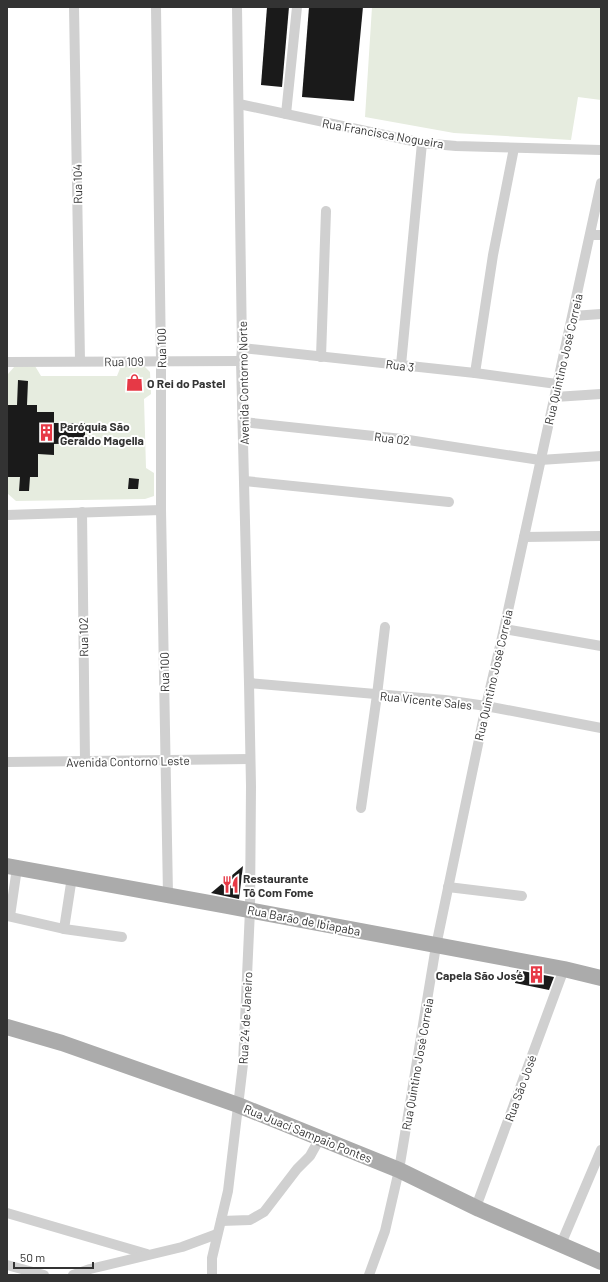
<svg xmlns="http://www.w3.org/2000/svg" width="608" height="1282" viewBox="0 0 608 1282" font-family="Barlow,sans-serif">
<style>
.green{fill:#e6ecdf}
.building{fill:#1a1a1a}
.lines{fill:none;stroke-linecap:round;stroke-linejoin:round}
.minor{stroke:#d0d0d0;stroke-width:10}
.primary{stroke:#ababab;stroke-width:16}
.labels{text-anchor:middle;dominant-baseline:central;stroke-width:4;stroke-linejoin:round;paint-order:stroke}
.street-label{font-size:12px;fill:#333;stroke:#fff}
.poi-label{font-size:12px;font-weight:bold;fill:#333;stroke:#fff;text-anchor:start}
</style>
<rect width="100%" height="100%" fill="#fff"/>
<g class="green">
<polygon points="372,7 601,7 601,100 578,97 571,140 454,133 365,117"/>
<polygon points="143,365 150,372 151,394 144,399 146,468 154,473 154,496 145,499 16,501 7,493 8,374 15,366 35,366 41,376 117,376 121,366"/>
</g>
<g class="building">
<polygon points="267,7 289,7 282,87 261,85"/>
<polygon points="309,7 363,7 354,101 302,97"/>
<polygon points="129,378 139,378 138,389 128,389"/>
<polygon points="18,380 28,381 27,405 37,405 37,412 54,412 54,423 85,423 85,443 54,444 54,455 38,454 38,477 30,477 29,491 19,491 20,477 7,477 8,405 17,405"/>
<polygon points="129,478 139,479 138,489 128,489"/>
<polygon points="243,866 239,899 211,893"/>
<polygon points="517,970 554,977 549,990 515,983"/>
</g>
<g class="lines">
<g class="minor">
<polyline points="74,7 80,361"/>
<polyline points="156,7 161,360 161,510 168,895"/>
<polyline points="239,104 422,143 456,146 601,150"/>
<polyline points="286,114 297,7"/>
<polyline points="591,235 601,235"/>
<polyline points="573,316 601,314"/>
<polyline points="242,348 475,373 557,384"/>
<polyline points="321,357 326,211"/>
<polyline points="7,362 241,361"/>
<polyline points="401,365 422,143"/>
<polyline points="475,373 493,255 514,148"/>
<polyline points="555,397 601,394"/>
<polyline points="243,422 402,439 540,460 601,456"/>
<polyline points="245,481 449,502"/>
<polyline points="82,512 85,761"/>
<polyline points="7,515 161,510"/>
<polyline points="524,537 601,536"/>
<polyline points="504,629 601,646"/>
<polyline points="249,683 445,700 486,706 601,728"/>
<polyline points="7,762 250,759"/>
<polyline points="361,808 377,695 385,627"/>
<polyline points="448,887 522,896"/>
<polyline points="7,916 64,929 122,937"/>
<polyline points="10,916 17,868"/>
<polyline points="64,929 72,877"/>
<polyline points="476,1207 564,969"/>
<polyline points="7,1213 147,1254"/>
<polyline points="221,1221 250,1220 264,1212 297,1169 310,1156 320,1138"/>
<polyline points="561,1244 601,1150"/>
<polyline points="7,1265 44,1275"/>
<polyline points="73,1275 90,1269 182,1247 217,1234"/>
<polyline points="212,1275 212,1258 228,1191 243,1064 250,910 251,786 249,683 241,361 242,348 237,7"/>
<polyline points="369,1275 385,1231 399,1170 436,946 486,706 504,629 601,183"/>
</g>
<g class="primary">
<polyline points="7,866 227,906 564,969 601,978"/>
<polyline points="7,1027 62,1043 238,1105 399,1170 479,1209 601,1262"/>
</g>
</g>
<defs>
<symbol id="shop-bare" viewBox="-9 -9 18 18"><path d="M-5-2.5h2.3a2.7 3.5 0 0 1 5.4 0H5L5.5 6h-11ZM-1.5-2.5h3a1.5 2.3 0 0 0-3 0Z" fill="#e63946" stroke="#fff" stroke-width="2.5" paint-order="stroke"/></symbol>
<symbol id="building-bare" viewBox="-9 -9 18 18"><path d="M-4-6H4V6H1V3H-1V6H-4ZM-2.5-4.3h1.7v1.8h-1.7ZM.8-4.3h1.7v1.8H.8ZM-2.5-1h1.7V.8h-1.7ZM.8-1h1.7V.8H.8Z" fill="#e63946" stroke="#fff" stroke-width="2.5" paint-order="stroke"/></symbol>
<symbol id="restaurant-bare" viewBox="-9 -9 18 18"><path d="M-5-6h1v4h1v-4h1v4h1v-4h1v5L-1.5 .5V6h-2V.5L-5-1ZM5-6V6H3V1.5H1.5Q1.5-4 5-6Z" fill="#e63946" stroke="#fff" stroke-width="2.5" paint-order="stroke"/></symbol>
</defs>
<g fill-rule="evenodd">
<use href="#shop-bare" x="122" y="370" width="25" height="25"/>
<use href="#building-bare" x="34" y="420" width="25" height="25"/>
<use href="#restaurant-bare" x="218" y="872" width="25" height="25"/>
<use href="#building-bare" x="524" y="962" width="25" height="25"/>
</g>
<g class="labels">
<g class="street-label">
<text transform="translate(383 133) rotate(10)">Rua Francisca Nogueira</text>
<text transform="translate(77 184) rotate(-91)">Rua 104</text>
<text transform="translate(161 348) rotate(-91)">Rua 100</text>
<text transform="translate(563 359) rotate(-77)">Rua Quintino José Correia</text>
<text transform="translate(124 361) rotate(-1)">Rua 109</text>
<text transform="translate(400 365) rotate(7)">Rua 3</text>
<text transform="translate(243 383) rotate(-91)">Avenida Contorno Norte</text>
<text transform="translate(392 438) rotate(7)">Rua 02</text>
<text transform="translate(83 637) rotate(-91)">Rua 102</text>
<text transform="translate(164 672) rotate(-91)">Rua 100</text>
<text transform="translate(493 675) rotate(-77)">Rua Quintino José Correia</text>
<text transform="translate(426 700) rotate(6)">Rua Vicente Sales</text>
<text transform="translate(128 761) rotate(-1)">Avenida Contorno Leste</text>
<text transform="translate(304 920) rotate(11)">Rua Barão de Ibiapaba</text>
<text transform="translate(245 1018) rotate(-87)">Rua 24 de Janeiro</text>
<text transform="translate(417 1064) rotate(-80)">Rua Quintino José Correia</text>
<text transform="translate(520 1088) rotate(-70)">Rua São José</text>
<text transform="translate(308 1133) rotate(22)">Rua Juací Sampaio Pontes</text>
</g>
<g class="poi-label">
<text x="147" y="383">O Rei do Pastel</text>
<text x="60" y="426">Paróquia São<tspan x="60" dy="14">Geraldo Magella</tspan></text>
<text x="243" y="878">Restaurante<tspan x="243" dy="14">Tô Com Fome</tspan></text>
<text x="523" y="975" text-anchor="end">Capela São José</text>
</g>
</g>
<rect width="608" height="1282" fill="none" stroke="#333333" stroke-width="16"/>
<path d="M14 1262v6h79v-6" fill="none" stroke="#333333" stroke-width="2"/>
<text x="20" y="1262" font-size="12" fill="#333333" stroke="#ffffff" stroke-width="3" paint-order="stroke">50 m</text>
</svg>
